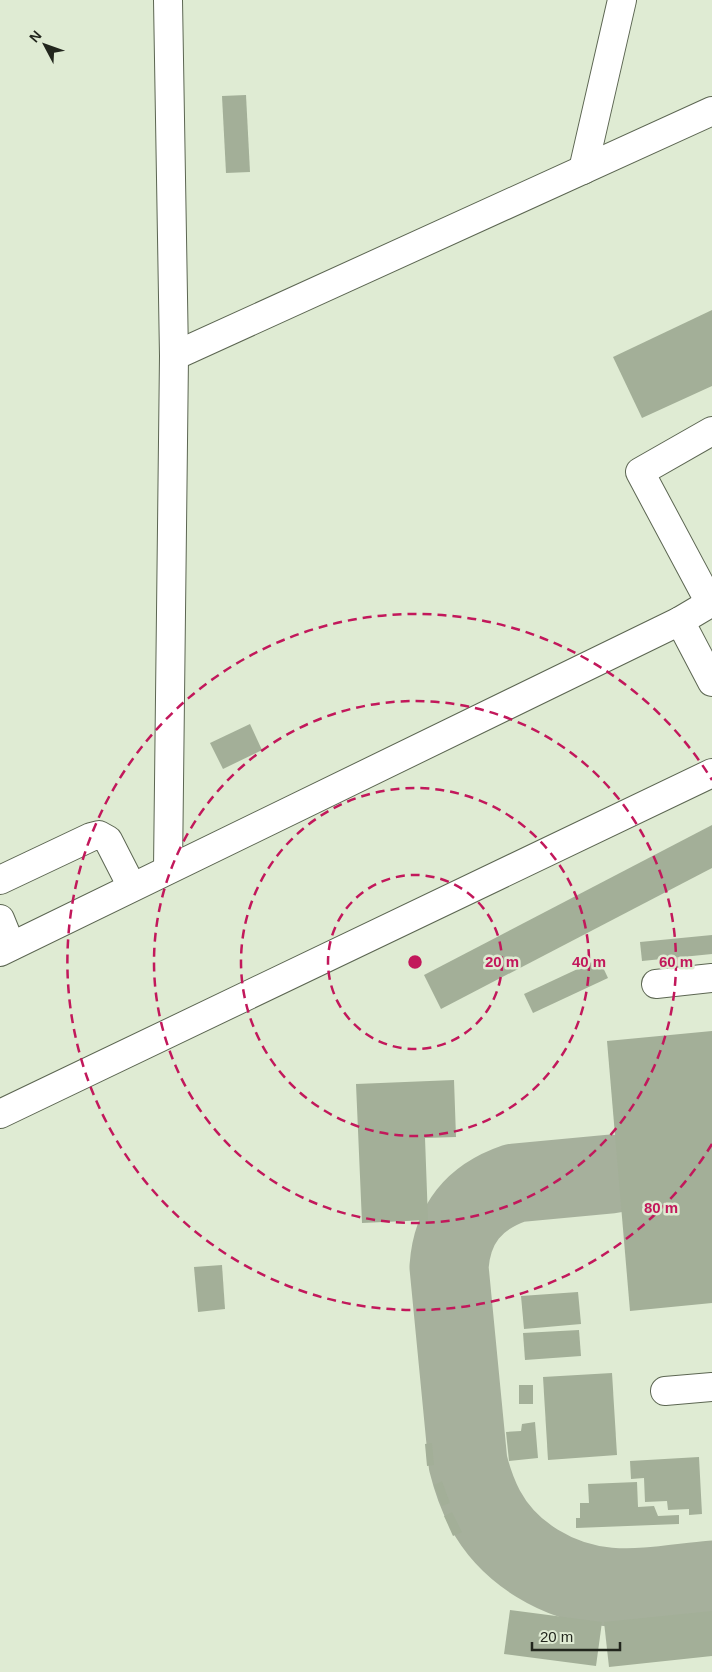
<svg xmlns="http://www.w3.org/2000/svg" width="712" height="1672" viewBox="0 0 712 1672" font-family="Helvetica,sans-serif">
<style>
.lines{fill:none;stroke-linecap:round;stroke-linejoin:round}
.taxiway{stroke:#a6b09c;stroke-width:79}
.building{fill:#a3af98}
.minor-casing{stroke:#5c6652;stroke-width:30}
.minor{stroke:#fff;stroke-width:28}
.ring{fill:none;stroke:#c2185b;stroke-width:2.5;stroke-dasharray:9 6}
.centre{fill:#c2185b;stroke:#dfebd3;stroke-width:2.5}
.ring-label{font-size:15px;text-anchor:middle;font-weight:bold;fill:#c2185b;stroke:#dfebd3;stroke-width:5;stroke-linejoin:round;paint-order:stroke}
</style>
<rect width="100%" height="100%" fill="#dfebd3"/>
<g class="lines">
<path class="taxiway" d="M611,1174l-96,9c-41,14 -63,41 -66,84l19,196c4,16 9,31 17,46 24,45 74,74 124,78 34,3 70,-4 103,-7"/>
</g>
<g class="building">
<polygon points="246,95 250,172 226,173 222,96"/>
<polygon points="712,310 712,386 642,418 613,357"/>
<polygon points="250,724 262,750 223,769 210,743"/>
<polygon points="712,825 712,868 441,1009 424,975"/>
<polygon points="712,935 712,954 642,961 640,942"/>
<polygon points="599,959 608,978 533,1013 524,994"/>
<polygon points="712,1031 712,1303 630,1311 607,1041"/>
<polygon points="454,1080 456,1137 425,1138 428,1220 362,1223 356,1084"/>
<polygon points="222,1265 225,1309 198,1312 194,1267"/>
<polygon points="578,1292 581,1324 524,1329 521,1296"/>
<polygon points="579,1330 581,1356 525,1360 523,1333"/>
<polygon points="612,1373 617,1455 548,1460 543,1377"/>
<rect x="519" y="1385" width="14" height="19"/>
<polygon points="535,1422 538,1458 509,1461 506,1432 521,1431 522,1424"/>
<polygon points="432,1443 434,1465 427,1466 425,1444"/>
<polygon points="699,1457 702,1514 689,1515 689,1509 668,1510 667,1501 645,1502 644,1478 631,1479 630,1461"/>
<polygon points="442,1481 450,1503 442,1506 434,1485"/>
<polygon points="637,1482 638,1507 654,1506 658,1516 679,1515 679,1524 576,1528 576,1518 580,1518 580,1503 589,1503 588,1484"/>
<polygon points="452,1512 462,1532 453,1536 444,1516"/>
<polygon points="510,1610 602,1622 596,1666 504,1654"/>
<polygon points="712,1611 712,1656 609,1667 604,1622"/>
</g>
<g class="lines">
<defs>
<g id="minor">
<polyline points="583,170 622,0"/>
<polyline points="174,356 712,111"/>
<polyline points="710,603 640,472 712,431"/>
<polyline points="680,621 712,682"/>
<polyline points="168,869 174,356 168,0"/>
<polyline points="0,880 91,837 99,835 108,840 132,887"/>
<polyline points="0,919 11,946"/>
<polyline points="0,952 680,621 712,602"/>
<polyline points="656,984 712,978"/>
<polyline points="0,1114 712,773"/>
<polyline points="665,1391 712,1387"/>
</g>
</defs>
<use href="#minor" class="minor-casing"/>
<use href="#minor" class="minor"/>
</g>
<g class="ring">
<circle cx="415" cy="962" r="87"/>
<circle cx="415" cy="962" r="174"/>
<circle cx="415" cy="962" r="261"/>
<path d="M712 1144A348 348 0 1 1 712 780"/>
</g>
<circle cx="415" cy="962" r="8" class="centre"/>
<g class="ring-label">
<text x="502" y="967">20 m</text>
<text x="589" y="967">40 m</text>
<text x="676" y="967">60 m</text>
<text x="661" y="1213">80 m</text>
</g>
<g transform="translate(45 45) rotate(311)" stroke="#dfebd3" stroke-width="4" paint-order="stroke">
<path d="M0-4L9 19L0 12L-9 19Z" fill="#22261d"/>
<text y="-8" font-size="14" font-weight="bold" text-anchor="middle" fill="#22261d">N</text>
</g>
<path d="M532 1642v8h88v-8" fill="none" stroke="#22261d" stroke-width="2.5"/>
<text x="540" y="1642" font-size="15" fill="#22261d" stroke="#dfebd3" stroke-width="4" paint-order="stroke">20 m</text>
</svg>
